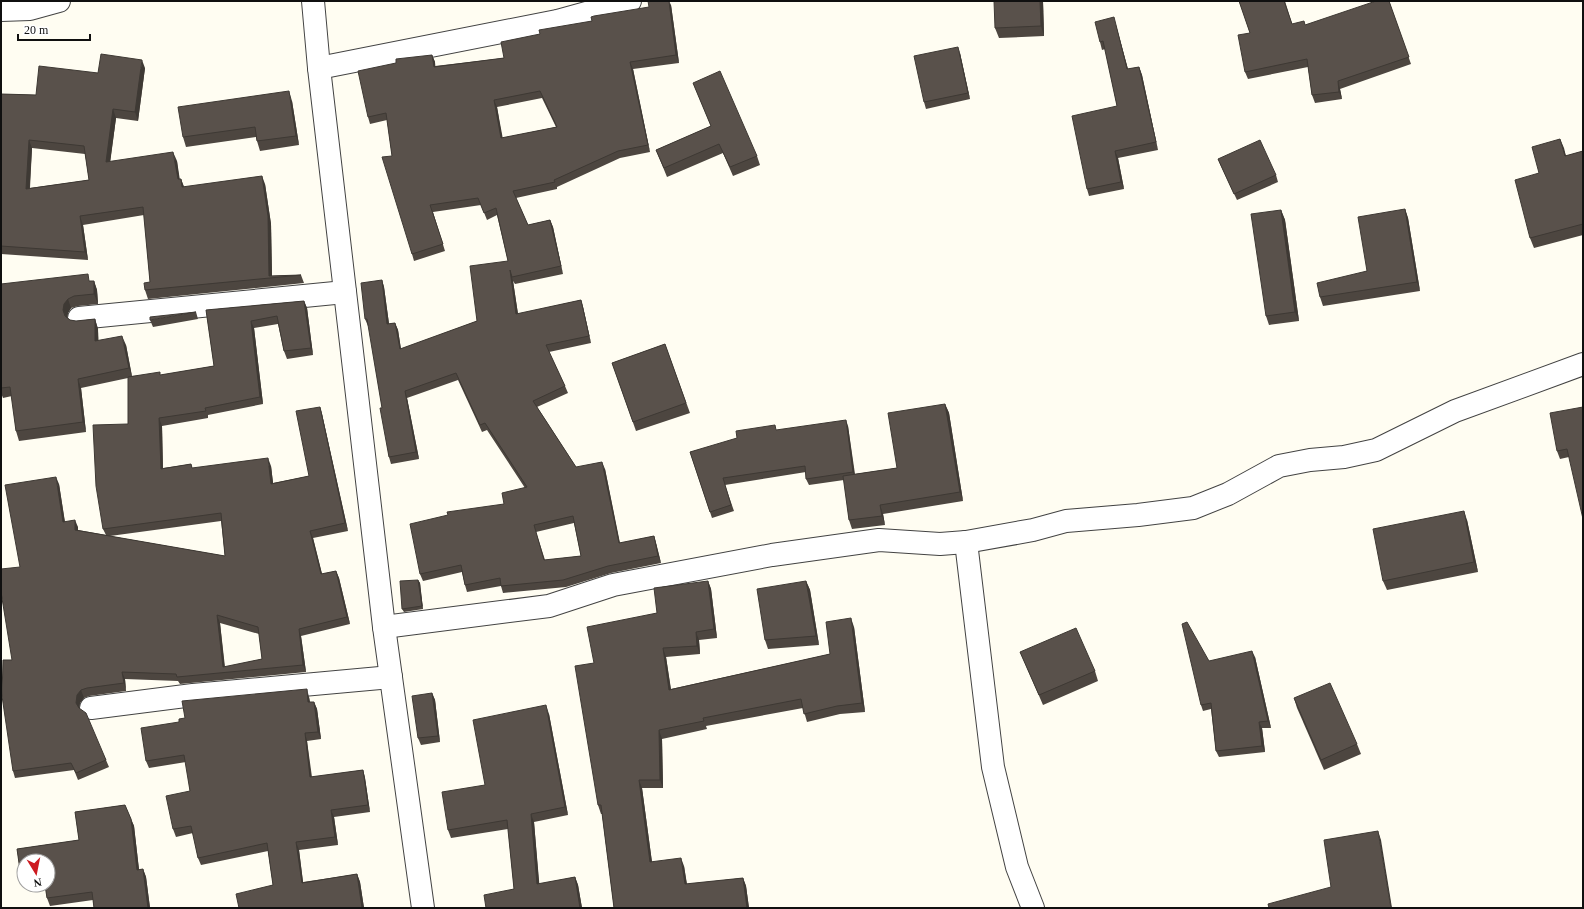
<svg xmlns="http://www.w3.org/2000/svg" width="1584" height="909" viewBox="0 0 1584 909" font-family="Georgia,serif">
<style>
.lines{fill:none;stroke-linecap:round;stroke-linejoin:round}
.minor-casing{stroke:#434343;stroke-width:24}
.minor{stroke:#fff;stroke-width:22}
.wall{fill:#4d4640;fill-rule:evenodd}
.shaded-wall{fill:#3e3934}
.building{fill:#59514b;stroke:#3e3934;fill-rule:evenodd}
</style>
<rect width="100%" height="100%" fill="#fffdf2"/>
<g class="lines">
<defs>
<g id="minor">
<polyline points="313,1 319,68 384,627 423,908"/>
<polyline points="1,10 30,9 59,1"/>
<polyline points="319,68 557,21 630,1"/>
<polyline points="79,318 345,292"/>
<polyline points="966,542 993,767 1017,867 1033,908"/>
<polyline points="384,627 549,606 613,585 772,555 879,540 940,544 966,542 1033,530 1066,521 1138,515 1193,508 1228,494 1279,466 1310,460 1344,457 1376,450 1455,411 1583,364"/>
<polyline points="91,708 193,695 391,677"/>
</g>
</defs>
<use href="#minor" class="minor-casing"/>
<use href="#minor" class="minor"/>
</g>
<g class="wall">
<polygon points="1043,1 1044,36 999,38 995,28"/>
<polygon points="1239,1 1285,1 1292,24 1306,25 1389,1 1411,64 1340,89 1342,99 1315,103 1312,95 1308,67 1248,79 1245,72 1250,33"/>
<path d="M671,5l8,58 -46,6 17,83 -30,6 -63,29v2l-41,9 12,27 22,-5 3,7 10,47 -48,10 -2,-3 5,33 63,-14 2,7 8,36 -42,9 16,34 3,7 -31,14 39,60 29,2 15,74 34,-7 2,7 5,20 -50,10 -45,14 -63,6 -2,-7 -34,6 -2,-7 -3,-13 -39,9 -3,-7 84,-70 21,-16 -38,-58 -5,2 -24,-52 -51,18 12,61 -28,5 -2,-7 -7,-49 -13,-82h-1l-3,-7 17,-39 2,7 5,37 6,-1 3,7 3,19 76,-28 31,-60 -11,-46 -10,5 -6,-15 -48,7 12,39 -31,10 -2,-7 -20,-98 -5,-36 -17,4 -2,-7 28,-54 36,-8 3,7v4l69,-8 36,-24 52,-13zM542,98l14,29 -54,11 -5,-31zM574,523l7,33 -36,4 -9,-28z"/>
<polygon points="1116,25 1128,69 1139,67 1142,75 1158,150 1118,158 1124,189 1089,196 1087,189 1117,106 1105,49 1102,50 1100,42"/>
<polygon points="960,53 970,99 926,109 924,102"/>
<path d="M145,68l-7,53 -22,-3 -6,44 67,-1 2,18h2l3,8 81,-3 6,40 1,52 29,-1 3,8 -156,16 -3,-9 5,-8 -6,-67 -61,10 5,35 -87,-6v-160l35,1zM32,148l53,6 4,26 -59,8z"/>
<polygon points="693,83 757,156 760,165 733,176 723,153 667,177 656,150 711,126"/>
<polygon points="292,101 299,145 260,151 257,141 256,137 186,147 183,137"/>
<polygon points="1560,139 1566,156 1583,151 1583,235 1534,248 1530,238 1539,173"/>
<polygon points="1218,159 1276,175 1278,182 1237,200 1221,166"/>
<polygon points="1405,209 1408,218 1420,291 1323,306 1320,297 1367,271"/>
<polygon points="1281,210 1285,220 1299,321 1269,325 1266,316"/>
<path d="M94,281l3,9 1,14 -20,2 -7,2 -3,5 -1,4 3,3 6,1 19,-2 3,10v12l28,4 6,31 29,-1 53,-9 -8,-56 98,-9 3,7 6,47 -26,4 -3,-8 -6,-27 -24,4 9,76 -55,11v3l-46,8 1,42 28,-4 1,4 79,-2 2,17 36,-7 11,-69 2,7 26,117 -35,7 9,36 14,-3 3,7 11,46 -49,12 5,36 -126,12 -2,-3 -53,-2 1,12 -37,5 -5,2 -4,5 -1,6 27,51 3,7 -31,13 -4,-10 -59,8 -2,-7 -1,-111 8,-93 39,-83 6,38 13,5v3l28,5 -3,-6 25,-105v-46l-47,10 5,44 -67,9 -3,-10 -4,-35 -9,2 -2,-5v-109zM221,521l4,35 -115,-20zM220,623l39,11 3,25 -37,8z"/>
<polygon points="196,312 198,319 153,327 150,320"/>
<polygon points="665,344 690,413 636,431 612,363"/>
<polygon points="945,404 949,413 963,501 883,514 885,525 852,529 849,520 844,480 809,485 806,479 806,472 725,485 734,511 712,518 690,452 777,430 848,426 855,474 897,468"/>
<polygon points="1583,407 1569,457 1560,459 1557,451"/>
<polygon points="1467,520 1478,572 1387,590 1383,581"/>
<polygon points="418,580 420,583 423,609 404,612 402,609"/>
<polygon points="708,581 711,589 717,638 699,640 700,654 666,657 671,689 830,654 854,627 865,712 840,714 807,722 803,708 706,726 707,729 662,739 663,788 642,788 652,862 684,866 687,884 743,878 746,886 749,908 614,908 602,814 601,814 598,805 594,663 657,613"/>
<polygon points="806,581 810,590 819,645 768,649 765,640"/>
<polygon points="1020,652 1095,671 1098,681 1043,705 1024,661"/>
<polygon points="1255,657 1271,728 1262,728 1265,752 1219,757 1216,751 1211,709 1203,711 1201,705 1209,661"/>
<polygon points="432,693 435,700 440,742 421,745 418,738"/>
<polygon points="309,697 310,702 314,702 317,709 321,739 307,741 312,777 363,770 365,778 370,812 334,817 338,845 299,850 303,882 357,874 360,882 364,908 239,908 273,885 268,851 201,865 198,858 193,833 176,837 173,829 190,791 186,762 149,768 146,761 179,722"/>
<polygon points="1294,698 1357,744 1361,754 1324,770 1297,708"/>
<polygon points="549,714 568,815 534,822 539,884 575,877 578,885 582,908 486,908 514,889 508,829 451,838 448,830 485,785"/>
<polygon points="125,805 134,826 139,870 143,869 146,877 150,908 94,908 93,900 50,906 47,898 45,885 48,885 48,861 24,861 24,878 23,878 20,870 17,849 79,840 75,812"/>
</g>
<g class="shaded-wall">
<polygon points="669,1 671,5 679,63 676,55"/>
<polygon points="1040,1 1043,1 1044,36 1041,26"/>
<polygon points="1114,17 1116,25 1130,77 1127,69"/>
<polygon points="958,47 960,53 970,99 968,93"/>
<polygon points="432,55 435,62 436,74 434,67"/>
<polygon points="142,60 145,68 138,121 135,112"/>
<polygon points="630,62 633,69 650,152 648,145"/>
<polygon points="1139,67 1142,75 1158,150 1156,142"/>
<polygon points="1338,81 1340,89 1342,99 1339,92"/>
<polygon points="289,91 292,101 299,145 296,136"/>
<polygon points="494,100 497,107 504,145 501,138"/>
<polygon points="113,109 116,118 109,171 106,162"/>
<polygon points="1560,139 1564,148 1568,165 1565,156"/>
<polygon points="29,140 32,148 29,197 26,189"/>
<polygon points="1115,151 1118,158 1124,189 1121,182"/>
<polygon points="173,152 177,161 181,187 178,179"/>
<polygon points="262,176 265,184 271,224 272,278 269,276"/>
<polygon points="181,179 184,187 182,187"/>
<polygon points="1405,209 1408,218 1420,291 1417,282"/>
<polygon points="1281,210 1285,220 1299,321 1295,312"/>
<polygon points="80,216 83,225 88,260 85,252"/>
<polygon points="550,220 553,227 563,274 561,266"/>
<polygon points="510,270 513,281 519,321 516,314"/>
<polygon points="382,280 384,287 390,331 387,324"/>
<polygon points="94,281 97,290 98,304 94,294"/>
<polygon points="68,299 71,308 68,313 67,319 63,310 64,304"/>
<polygon points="581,300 583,307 591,343 589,336"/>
<polygon points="304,301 307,308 313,355 311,348"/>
<polygon points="95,319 98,329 99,351 95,341"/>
<polygon points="251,321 254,328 263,404 260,397"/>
<polygon points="395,323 398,330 402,356 400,349"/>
<polygon points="122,336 126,345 132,377 129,368"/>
<polygon points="78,379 81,388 86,432 83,422"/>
<polygon points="405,391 407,398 419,459 416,452"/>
<polygon points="945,404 949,413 963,501 960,492"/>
<polygon points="320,407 322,414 348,531 345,523"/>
<polygon points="159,418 162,426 163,476 161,469"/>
<polygon points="846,420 848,426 855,479 853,472"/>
<polygon points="268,458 271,466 274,491 271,484"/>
<polygon points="602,462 605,469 621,550 619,543"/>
<polygon points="56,477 59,484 66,530 63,522"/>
<polygon points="880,505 883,514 885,525 882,516"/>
<polygon points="1464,511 1467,520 1478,572 1474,562"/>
<polygon points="75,520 78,527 78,537 75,530"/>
<polygon points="310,531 313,538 324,582 321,574"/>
<polygon points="654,536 656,543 661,563 658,556"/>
<polygon points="336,571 339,578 350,624 347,617"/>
<polygon points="418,580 420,583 423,609 422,606"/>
<polygon points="708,581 711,589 717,638 714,629"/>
<polygon points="806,581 810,590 819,645 816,636"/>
<polygon points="217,615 220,623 225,672 223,667"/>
<polygon points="851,618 854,627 865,712 862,703"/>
<polygon points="299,629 301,636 306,672 303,665"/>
<polygon points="696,632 699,640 700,654 697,646"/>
<polygon points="663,648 666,657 672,698 669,690"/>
<polygon points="1252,651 1255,657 1271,728 1268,721"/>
<polygon points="122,672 125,679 126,691 124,683"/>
<polygon points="307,689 309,697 311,710 308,702"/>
<polygon points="81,690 84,698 80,703 79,710 76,703 77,695"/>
<polygon points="432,693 435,700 440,742 438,736"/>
<polygon points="314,702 317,709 321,739 318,732"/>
<polygon points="546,705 549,714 568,815 565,807"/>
<polygon points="1259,722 1262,728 1265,752 1262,746"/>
<polygon points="659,730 662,739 663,788 660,780"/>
<polygon points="305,733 307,741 312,785 310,777"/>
<polygon points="363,770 365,778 370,812 368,805"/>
<polygon points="639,780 642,788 653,870 650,862"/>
<polygon points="331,810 334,817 338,845 335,837"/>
<polygon points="531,814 534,822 540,892 537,884"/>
<polygon points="131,819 134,826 140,878 137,870"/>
<polygon points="1378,831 1381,840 1392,908 1391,908"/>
<polygon points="296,842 299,850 304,890 302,883"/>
<polygon points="681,858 684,866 688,893 685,884"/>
<polygon points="143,869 146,877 150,908 148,908"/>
<polygon points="357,874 360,882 364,908 362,908"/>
<polygon points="575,877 578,885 582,908 580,908"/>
<polygon points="743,878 746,886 749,908 747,908"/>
</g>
<g class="building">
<path d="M648,1h21l7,54 -46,7 18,83 -30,6 -64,29 1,2 -42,9 15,34 22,-5 11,46 -49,11 -2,-7 6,44 65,-14 8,36 -43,9 19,41 -32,15 43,66 26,-5 17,81 35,-7 4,20 -50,10 -45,14 -62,6 -1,-8 -35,7 -4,-20 -41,9 -10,-50 38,-9 -1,-3 57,-8 -2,-11 25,-6 -42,-64 -5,2 -24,-52 -51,18 11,61 -27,5 -9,-49h2l-15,-89h-2l-4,-36 21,-3 5,44 8,-1 5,26 77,-28 -7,-55 38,-5 -12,-53 -12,5 -6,-15 -48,7 13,39 -31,10 -30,-97 10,-1 -6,-43 -18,4 -10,-46 38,-8v-4l36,-4 2,12 70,-9 -3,-16 39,-8 -1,-4 53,-9 -1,-4 3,-1 55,-9zM540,91l17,36 -56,11 -7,-38zM573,516l8,40 -37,4 -10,-35z"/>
<polygon points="994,1 1040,1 1041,26 995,28"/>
<polygon points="1239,1 1284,1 1292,24 1304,21 1305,25 1376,1 1389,1 1409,57 1338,81 1339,92 1312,95 1307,59 1245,72 1238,35 1250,33"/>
<polygon points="1114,17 1127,69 1139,67 1156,142 1115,151 1121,182 1087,189 1072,116 1117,106 1103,41 1100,42 1095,22"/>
<polygon points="958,47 968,93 924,102 914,56"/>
<path d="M101,54l41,6 -7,52 -22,-3 -7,53 67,-10 5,27h3l1,8 80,-11 6,40 1,60 32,-1 -156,15 -1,-7 6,-1 -7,-75 -63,9 5,36 -84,-6v-152l35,1 3,-29 59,7zM29,140l55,6 5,34 -63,9z"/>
<polygon points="720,71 757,156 730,167 719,144 664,168 656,150 711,126 693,83"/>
<polygon points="289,91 296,136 257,141 255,127 183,137 178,107"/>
<polygon points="1560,139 1565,156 1583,151 1583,224 1530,238 1515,180 1539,173 1532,147"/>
<polygon points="1260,140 1276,175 1234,194 1218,159"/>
<polygon points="1405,209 1417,282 1320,297 1317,283 1367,271 1358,217"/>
<polygon points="1281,210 1295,312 1266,316 1251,214"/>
<polygon points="88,274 89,281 94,281 94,294 74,296 68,299 64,304 63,310 65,316 70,320 76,321 95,319 95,341 122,336 129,368 78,379 83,422 16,431 10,387 1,388 1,284"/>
<path d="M304,301l7,47 -27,3 -7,-35 -26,5 9,76 -55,11 1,3 -47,7 2,51 30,-5 1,4 76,-10 3,26 38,-8 -13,-65 24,-4 25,116 -35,8 11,43 15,-3 11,46 -48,12 4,36 -126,12 -1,-3 -54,-2 2,11 -37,5 -6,2 -4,5 -1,8 3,5 7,5 20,47 -30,13 -5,-10 -58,8 -11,-75 1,-36h9l-11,-68v-23l19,-2 -15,-82 51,-8 7,45 12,-2v10l150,26 -4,-43 -118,16 -7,-43 -3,-61 35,-1v-47l32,-5v3l54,-9 -8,-56zM217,615l41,12 4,32 -39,8z"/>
<polygon points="196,312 150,320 150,317"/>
<polygon points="665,344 686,403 633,422 612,363"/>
<polygon points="945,404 960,492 880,505 882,516 849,520 843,476 897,468 888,413"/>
<polygon points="1583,407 1583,519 1567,449 1557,451 1550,413"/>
<polygon points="846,420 853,472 806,479 805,466 723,478 731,505 710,512 690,452 737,438 736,431 775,425 776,430"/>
<polygon points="1464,511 1474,562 1383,581 1373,529"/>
<polygon points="418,580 422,606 402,609 400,581"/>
<polygon points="708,581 714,629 696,632 697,646 663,648 669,690 830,654 826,622 851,618 862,703 837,706 804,714 801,699 703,718 704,721 659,730 660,780 639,780 650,862 681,858 685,884 743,878 747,908 614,908 601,805 598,805 575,666 594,663 587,627 657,613 654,588"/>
<polygon points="806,581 816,636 765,640 757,589"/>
<polygon points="1187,622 1209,661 1252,651 1268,721 1259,722 1262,746 1216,751 1211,703 1201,705 1182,624"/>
<polygon points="1076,628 1095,671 1039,695 1020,652"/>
<polygon points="1330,683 1357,744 1321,760 1294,698"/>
<polygon points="307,689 308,702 314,702 318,732 305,733 310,777 363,770 368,805 331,810 335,837 296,842 302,883 357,874 362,908 239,908 236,894 273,885 267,843 198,858 191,826 173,829 166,796 190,791 184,755 146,761 141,728 179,722 179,719 185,718 182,701"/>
<polygon points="432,693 438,736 418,738 412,696"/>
<polygon points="546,705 565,807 531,814 537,884 575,877 580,908 486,908 484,895 514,889 507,820 448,830 442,792 485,785 473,720"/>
<polygon points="125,805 131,819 137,870 143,869 148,908 94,908 92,892 47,898 45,885 48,885 48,861 24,861 24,870 20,870 17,849 79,840 75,812"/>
<polygon points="1378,831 1391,908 1269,908 1268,904 1331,887 1324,840"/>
</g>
<rect width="1584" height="909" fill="none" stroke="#101010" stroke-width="4"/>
<g transform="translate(36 873) rotate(170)"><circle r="19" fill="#ffffff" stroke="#9f9f9f"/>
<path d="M0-3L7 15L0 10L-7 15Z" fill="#cd1a20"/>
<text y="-6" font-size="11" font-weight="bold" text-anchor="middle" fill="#101010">N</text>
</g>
<path d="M18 34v6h72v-6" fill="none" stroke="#101010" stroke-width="2"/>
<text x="24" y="34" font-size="12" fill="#101010" stroke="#ffffff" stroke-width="3" paint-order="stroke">20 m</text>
</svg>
